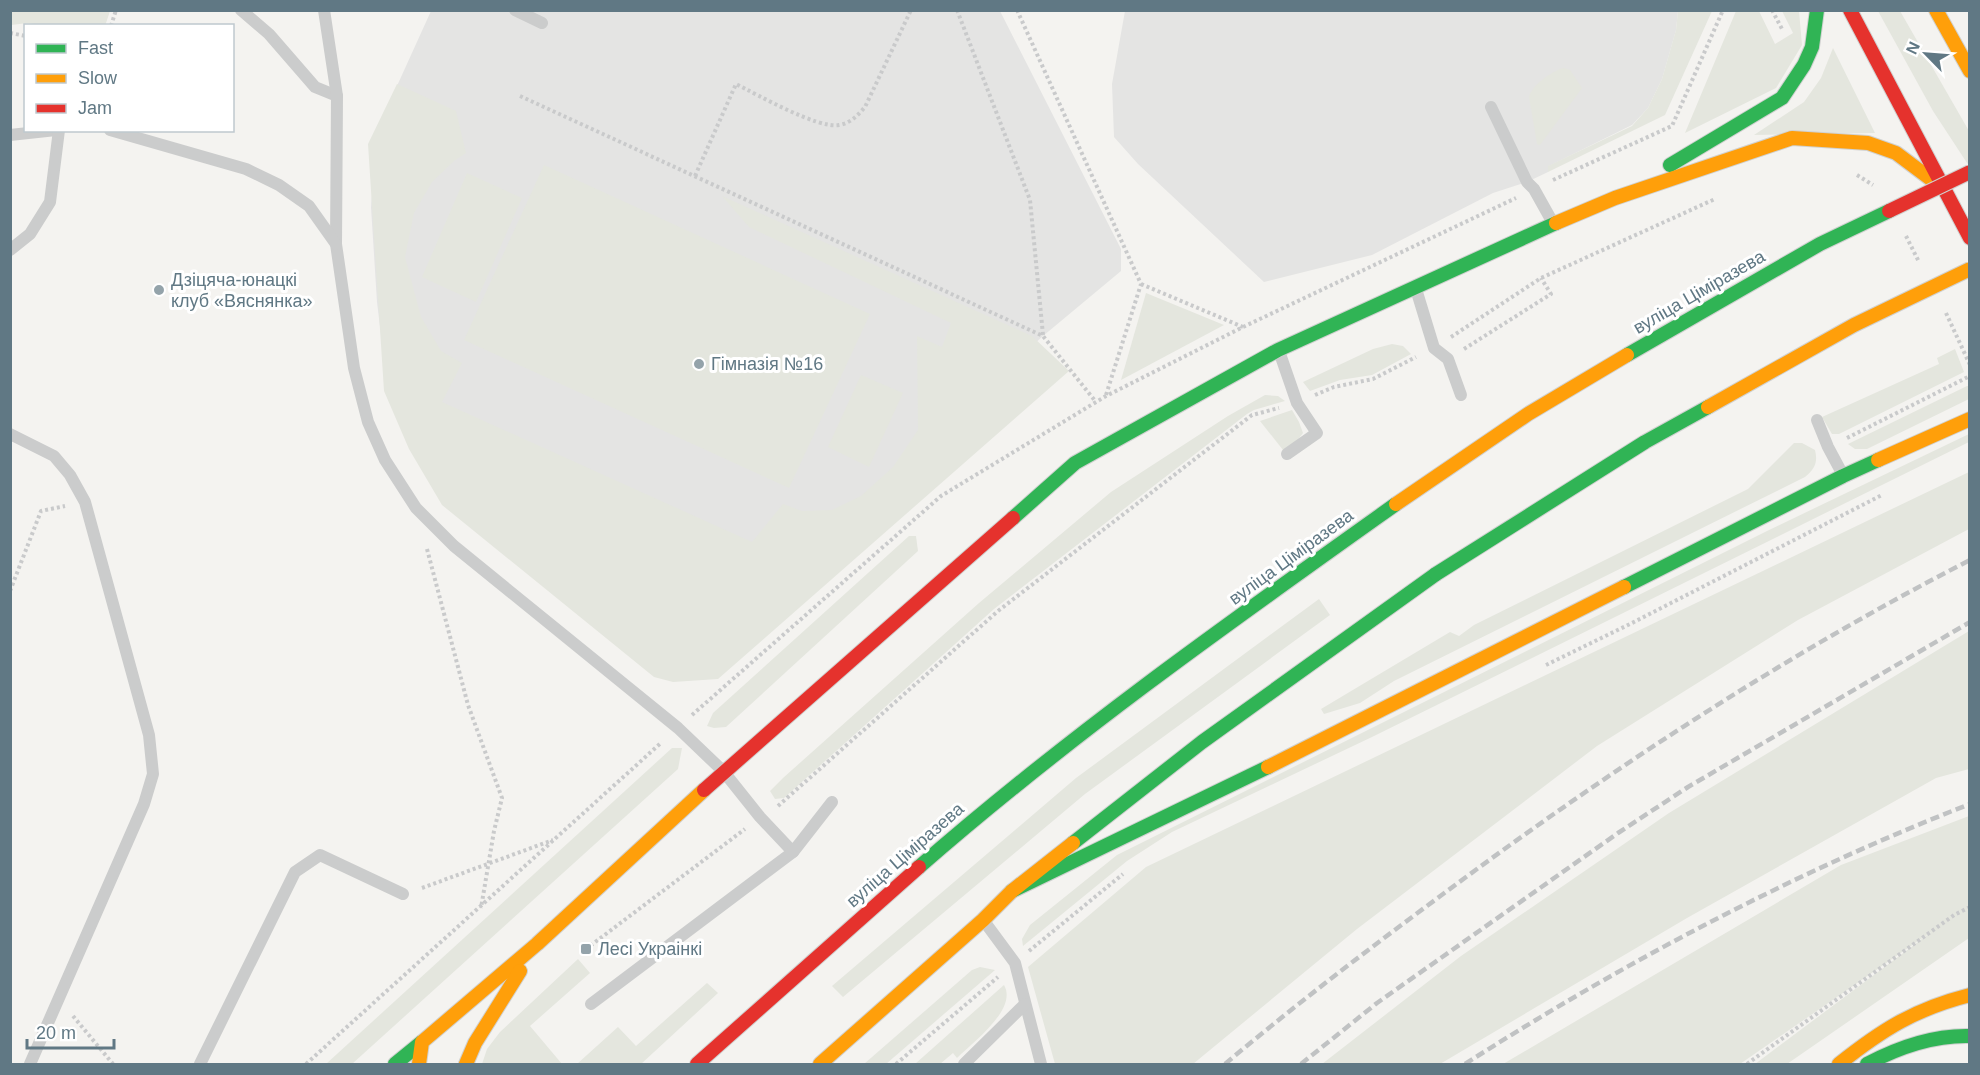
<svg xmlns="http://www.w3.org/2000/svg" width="1980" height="1075" viewBox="0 0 1980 1075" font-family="Helvetica,sans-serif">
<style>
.built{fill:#e4e4e3}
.green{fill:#e4e6de}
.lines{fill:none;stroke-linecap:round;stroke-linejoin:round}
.fast-casing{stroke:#d0d1d0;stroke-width:16}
.slow-casing{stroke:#d0d1d0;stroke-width:16}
.jam-casing{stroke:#d0d1d0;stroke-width:16}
.path{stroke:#c9cacb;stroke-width:4;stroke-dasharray:3 3;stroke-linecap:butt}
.lane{stroke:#cbcccc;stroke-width:12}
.fast{stroke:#30b455;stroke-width:14}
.slow{stroke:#ff9f0a;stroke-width:14}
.jam{stroke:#e5322d;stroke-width:14}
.rail{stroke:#c0c2c3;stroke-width:4.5;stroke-dasharray:9 4.5;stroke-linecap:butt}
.fast-bridge-casing{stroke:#d0d1d0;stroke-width:16;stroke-linecap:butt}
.slow-bridge-casing{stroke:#d0d1d0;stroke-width:16;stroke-linecap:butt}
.jam-bridge-casing{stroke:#d0d1d0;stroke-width:16;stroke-linecap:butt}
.fast-bridge{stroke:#30b455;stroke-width:14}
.slow-bridge{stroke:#ff9f0a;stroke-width:14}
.jam-bridge{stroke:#e5322d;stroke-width:14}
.poi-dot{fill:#94a3aa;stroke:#fff;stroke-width:2}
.labels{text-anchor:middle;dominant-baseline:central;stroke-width:6;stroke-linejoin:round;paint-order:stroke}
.poi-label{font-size:18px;fill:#607884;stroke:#fff;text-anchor:start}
.street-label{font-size:18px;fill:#607884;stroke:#fff}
</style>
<rect width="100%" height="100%" fill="#f4f3f0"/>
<g class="built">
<polygon points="431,11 1000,11 1121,249 1121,271 1043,336 665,679 388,392 377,302 371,207 377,130"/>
<polygon points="1125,11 1678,11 1676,30 1662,79 1648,108 1632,125 1549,166 1548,172 1527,182 1493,193 1372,255 1264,282 1138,164 1114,137 1112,84"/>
</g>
<g class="green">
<polygon points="10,11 11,10 110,11 105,26 47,26 28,23 11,25"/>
<polygon points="1678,11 1712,11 1665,115 1548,172 1548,166 1632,126 1648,108 1662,79 1676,30"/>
<polygon points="1736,11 1759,11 1775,44 1793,33 1782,11 1799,11 1802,45 1776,88 1685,133"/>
<polygon points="1878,11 1900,11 1969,131 1969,166 1933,111"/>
<polygon points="1833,48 1875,133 1754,135 1804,102 1821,78"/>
<path d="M1564,68l6,2 12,18 -42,57 -3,-1 -8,-47c2,-11 24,-27 35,-29z"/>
<polygon points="397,84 456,111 466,153 454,161 432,182 414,213 405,257 421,317 441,351 462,363 442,402 752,542 783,504 802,511 832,510 861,496 893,467 918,430 917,336 942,347 951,323 749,227 722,196 1032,336 1069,371 718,679 673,682 654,677 442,505 409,449 384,391 368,144"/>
<polygon points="544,165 870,314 789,488 464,340"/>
<polygon points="467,173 522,198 476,302 422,277"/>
<polygon points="1146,293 1224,325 1121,380"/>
<polygon points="1392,344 1403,346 1411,354 1372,375 1340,380 1310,391 1303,382 1373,349"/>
<polygon points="1955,349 1964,372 1839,434 1832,434 1822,417 1939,364 1937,358"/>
<polygon points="861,375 903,393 869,467 828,447"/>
<polygon points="1967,386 1969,386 1969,399 1867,449 1855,449 1848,444"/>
<polygon points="1265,395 1278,396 1285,401 1254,410 1247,414 994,609 784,798 775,799 770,791 783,778 979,603 1111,492 1228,416"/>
<polygon points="1292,410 1299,422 1303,433 1297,441 1283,450 1260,421"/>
<polygon points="1969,434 1969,442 1372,737 1172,832 1127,861 1023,946 1022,939 1030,925 1117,855 1767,531"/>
<path d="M1794,443h8l13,7c3,12 0,19 -10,27l-411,204 -34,22 -36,11 -3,-5 129,-77 9,4 15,-11 274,-136z"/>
<polygon points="1969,472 1969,529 1798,620 1597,746 1357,929 1193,1064 1055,1064 1028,967 1146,867"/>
<polygon points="909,536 916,536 918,551 726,727 714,728 707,726 713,713"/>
<polygon points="1319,599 1330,615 1085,794 843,997 832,986 1076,778"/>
<polygon points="1969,631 1969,769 1936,778 1687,918 1440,1064 1322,1064 1461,956 1669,813"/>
<polygon points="672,748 682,748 678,769 352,1064 326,1064"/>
<polygon points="1969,816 1969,938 1787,1064 1755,1064 1934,930 1740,1064 1503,1064 1841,865"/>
<polygon points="578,959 590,973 530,1026 562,1064 482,1064 487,1049 500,1032"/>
<polygon points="980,967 995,970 886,1064 864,1064 972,970"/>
<polygon points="707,983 718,993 641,1064 577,1064 618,1027 636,1046"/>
<path d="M1004,985c14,24 -31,57 -47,73l-4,-5 -13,11h-25z"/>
</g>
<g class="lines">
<defs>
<g id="fast">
<polyline points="1670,165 1782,98 1804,65 1812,47 1817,10"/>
<polyline points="1013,518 1075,463 1278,350 1556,223"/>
<polyline points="1624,587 1843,476 1878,460"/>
<polyline points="1073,843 1202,742 1436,574"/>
<path d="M919,867c151,-132 314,-247 477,-363"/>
<polyline points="1012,891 1268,767"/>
<polyline points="395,1064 422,1042"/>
<path d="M1867,1064c32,-17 67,-29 103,-28"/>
</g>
<g id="slow">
<polyline points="1936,10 1970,71"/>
<polyline points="1556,223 1615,198 1792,138 1868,143 1896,153 1940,186"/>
<polyline points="1878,460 1970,419"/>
<polyline points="1268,767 1624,587"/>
<polyline points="419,1064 422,1042 537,944 704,790"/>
<polyline points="466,1064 475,1043 520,971"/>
<polyline points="820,1064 983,920 1012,891 1073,843"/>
<path d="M1839,1064c44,-35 76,-55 131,-69"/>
</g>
<g id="jam">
<polyline points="1850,10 1970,238"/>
<polyline points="704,790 1013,518"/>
<polyline points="697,1064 919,867"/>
</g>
</defs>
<use href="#fast" class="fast-casing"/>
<use href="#slow" class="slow-casing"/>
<use href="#jam" class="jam-casing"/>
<g class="path">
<polyline points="957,10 1030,200 1043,335"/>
<polyline points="1017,10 1141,284 1106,395"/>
<polyline points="1772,10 1782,29"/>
<polyline points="111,26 116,10"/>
<polyline points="10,33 26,36"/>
<polyline points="520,96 1043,336 1096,402"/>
<polyline points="1857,175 1873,185"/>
<path d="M695,176l41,-92c22,11 82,45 103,41 12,-2 19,-10 26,-18l46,-97"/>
<polyline points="1553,180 1672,126 1723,10"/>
<polyline points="1906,236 1919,262"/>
<polyline points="1141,284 1243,327"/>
<polyline points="1946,313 1970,365"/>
<polyline points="1451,337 1541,278 1715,199"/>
<polyline points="1464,349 1551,294 1541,278"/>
<polyline points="1315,395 1334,387 1373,379 1416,357"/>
<polyline points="1847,438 1970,376"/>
<polyline points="427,549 468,705 502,798 494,831 481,908"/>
<polyline points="10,591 41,511 65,506"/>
<polyline points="1546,665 1630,624 1882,495"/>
<polyline points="692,715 941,496 1106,396 1243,327 1516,198"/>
<polyline points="778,806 998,611 1252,415 1279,408"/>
<polyline points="422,888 553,840"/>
<polyline points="582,944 586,949 745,829"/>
<polyline points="1029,951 1123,874"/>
<polyline points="73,1016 113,1064"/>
<polyline points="306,1064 662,742"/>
<polyline points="896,1064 998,977"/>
<polyline points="1747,1064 1954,915 1970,907"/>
</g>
<g class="lane">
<polyline points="241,10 269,34 315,87 337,96"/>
<polyline points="324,10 337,96 336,244 354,368 368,422 385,460 416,508 454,546 678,728 724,772 760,817 793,852 832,802"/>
<polyline points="515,10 542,23"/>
<polyline points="1491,107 1527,182 1534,189 1553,223"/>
<polyline points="110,130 246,169 279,185 309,206 336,244"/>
<polyline points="10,135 56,130"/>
<polyline points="10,250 30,234 50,202 59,130"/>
<polyline points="1416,289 1434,348 1448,359 1461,395"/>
<polyline points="1279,351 1297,403 1317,433 1287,454"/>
<polyline points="1817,420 1828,447 1843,475"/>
<polyline points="10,434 54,456 70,475 85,502 149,735 153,774 144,804 30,1064"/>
<polyline points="984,921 1015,963 1041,1064"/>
<polyline points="591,1004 793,852"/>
<polyline points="200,1064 295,872 320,855 403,894"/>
<polyline points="964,1064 1025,1004"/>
</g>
<use href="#fast" class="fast"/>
<use href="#slow" class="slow"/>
<use href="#jam" class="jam"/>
<g class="rail">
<path d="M1225,1064c69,-58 141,-113 214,-167 168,-125 344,-241 531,-337"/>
<polyline points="1301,1064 1377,1003 1618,833 1688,787 1970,622"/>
<path d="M1465,1064c158,-101 330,-192 505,-260"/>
</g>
<defs>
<g id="fast-bridge">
<polyline points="1627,355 1820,244 1889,211"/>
<polyline points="1436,574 1645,442 1708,407"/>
</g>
<g id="slow-bridge">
<polyline points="1708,407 1854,325 1970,269"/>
<polyline points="1396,504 1528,414 1627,355"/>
</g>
<polyline id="jam-bridge" points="1889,211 1970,172"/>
</defs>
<use href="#fast-bridge" class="fast-bridge-casing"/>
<use href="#slow-bridge" class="slow-bridge-casing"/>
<use href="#jam-bridge" class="jam-bridge-casing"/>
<use href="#fast-bridge" class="fast-bridge"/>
<use href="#slow-bridge" class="slow-bridge"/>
<use href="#jam-bridge" class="jam-bridge"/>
</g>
<g class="poi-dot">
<circle cx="159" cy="290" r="6"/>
<circle cx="699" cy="364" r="6"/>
<rect x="580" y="943" width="12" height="12" rx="3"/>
</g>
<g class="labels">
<g class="poi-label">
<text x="171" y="280">Дзіцяча-юнацкі<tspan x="171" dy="21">клуб «Вяснянка»</tspan></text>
<text x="711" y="364">Гімназія №16</text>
<text x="598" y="949">Лесі Украінкі</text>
</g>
<g class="street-label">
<text transform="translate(1699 292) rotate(-30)">вуліца Ціміразева</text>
<text transform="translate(1291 557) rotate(-36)">вуліца Ціміразева</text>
<text transform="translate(905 855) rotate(-41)">вуліца Ціміразева</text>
</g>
</g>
<rect width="1980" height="1075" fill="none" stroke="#607884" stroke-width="24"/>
<rect x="24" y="24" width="210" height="108" fill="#ffffff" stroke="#bfc9ce" stroke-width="1.5"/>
<rect x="36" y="44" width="30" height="9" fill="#30b455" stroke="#bfc9ce" stroke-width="1.5"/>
<text x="78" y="54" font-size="18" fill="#607884">Fast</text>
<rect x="36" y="74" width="30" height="9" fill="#ff9f0a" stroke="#bfc9ce" stroke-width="1.5"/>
<text x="78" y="84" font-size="18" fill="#607884">Slow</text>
<rect x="36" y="104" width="30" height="9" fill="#e5322d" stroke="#bfc9ce" stroke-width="1.5"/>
<text x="78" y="114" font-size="18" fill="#607884">Jam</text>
<g transform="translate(1926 54) rotate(295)" stroke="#ffffff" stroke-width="4.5" paint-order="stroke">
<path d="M0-4.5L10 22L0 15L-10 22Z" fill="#607884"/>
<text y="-9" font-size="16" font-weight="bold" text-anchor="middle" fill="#607884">N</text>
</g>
<path d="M27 1039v9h87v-9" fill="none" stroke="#607884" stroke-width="3"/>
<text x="36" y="1039" font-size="18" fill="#607884" stroke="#ffffff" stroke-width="4.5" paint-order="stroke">20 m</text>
</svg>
